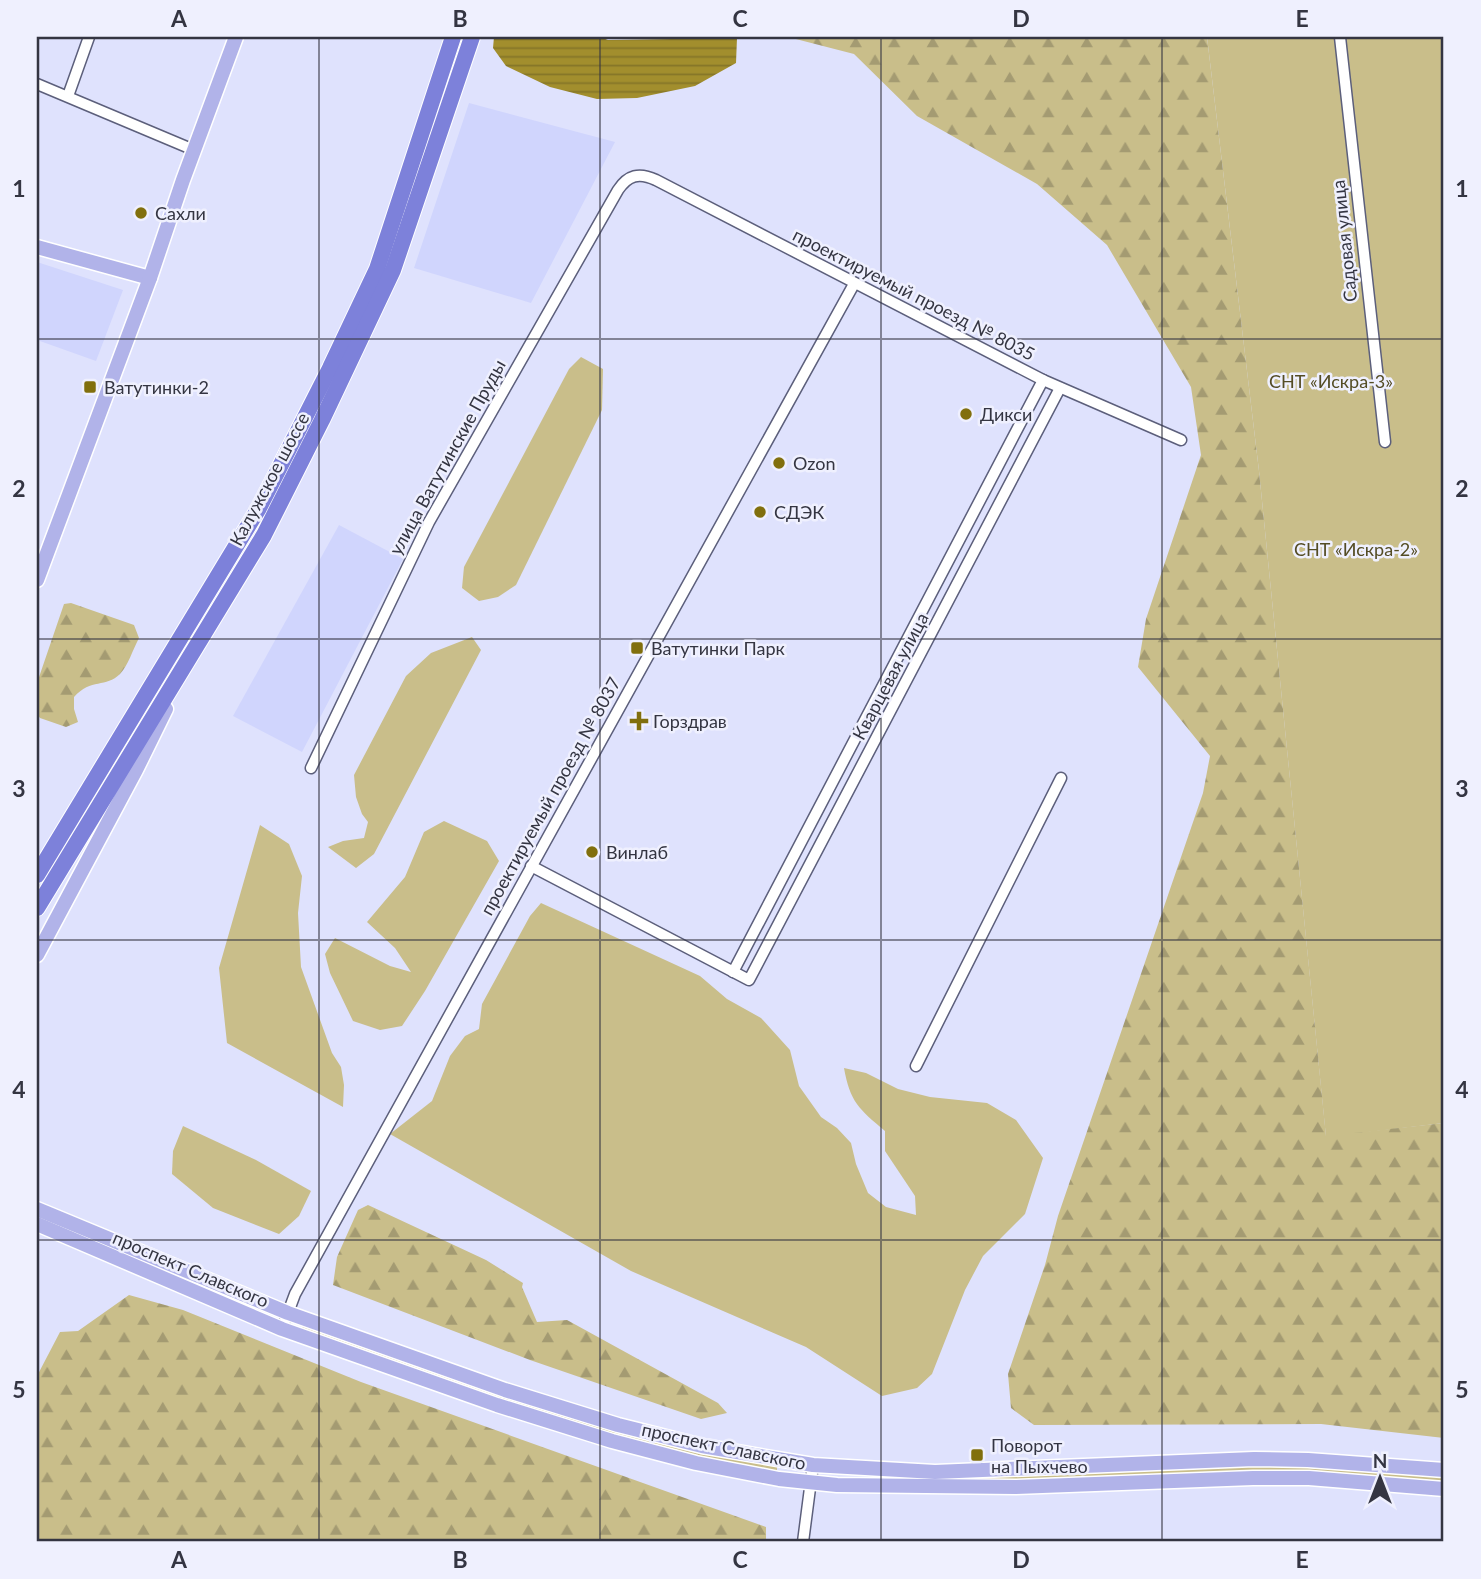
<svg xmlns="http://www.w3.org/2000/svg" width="1481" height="1579" viewBox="0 0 1481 1579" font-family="Lato,sans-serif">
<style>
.built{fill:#d0d5fd}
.green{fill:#c9be8a}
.forest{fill:url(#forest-firs)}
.water{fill:url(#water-rules)}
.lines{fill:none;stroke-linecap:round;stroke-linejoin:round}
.minor-casing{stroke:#5c5f7b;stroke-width:13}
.major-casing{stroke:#fff;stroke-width:17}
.highway-casing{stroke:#fff;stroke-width:18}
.minor{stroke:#fff;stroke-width:10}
.major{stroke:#b1b3e9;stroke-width:14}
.highway{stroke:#7d81da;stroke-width:16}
.grid{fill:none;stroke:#343542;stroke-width:2;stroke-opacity:0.55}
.poi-dot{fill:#816f0d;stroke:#eff0fe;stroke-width:2.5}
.labels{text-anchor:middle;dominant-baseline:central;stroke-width:5;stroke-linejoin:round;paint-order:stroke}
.poi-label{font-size:18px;fill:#343542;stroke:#eff0fe;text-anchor:start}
.street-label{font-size:18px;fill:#343542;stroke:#eff0fe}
.park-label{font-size:18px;fill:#544c24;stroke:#eff0fe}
.neatline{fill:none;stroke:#343542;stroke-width:2.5}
.grid-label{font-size:23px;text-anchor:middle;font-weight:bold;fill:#343542}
</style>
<defs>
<pattern id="forest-firs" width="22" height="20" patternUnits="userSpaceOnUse" patternTransform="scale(1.75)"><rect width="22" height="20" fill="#c9be8a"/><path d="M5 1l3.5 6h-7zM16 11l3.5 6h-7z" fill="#a49b72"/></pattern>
<pattern id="water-rules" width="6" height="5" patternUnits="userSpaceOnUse" patternTransform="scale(1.75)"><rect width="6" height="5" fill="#a28e2d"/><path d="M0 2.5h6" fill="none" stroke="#857528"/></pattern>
</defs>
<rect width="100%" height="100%" fill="#dfe2fd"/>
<g class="built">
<polygon points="469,103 615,142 531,303 414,268"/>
<polygon points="37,262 123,290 96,361 37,340"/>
<polygon points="339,525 403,559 302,752 233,716"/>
</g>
<g class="green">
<polygon points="1207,37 1444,37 1444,1123 1326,1137 1259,471"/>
<polygon points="581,357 603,369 602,410 516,585 498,597 479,601 462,588 464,567 569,369"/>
<polygon points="472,637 481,650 374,854 356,868 328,847 343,841 364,838 368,822 362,814 356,797 354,775 406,676 431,653"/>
<polygon points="444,821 487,841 499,861 425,991 402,1026 380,1030 353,1021 330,973 325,954 335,938 390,966 411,972 395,948 367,922 405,877 424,832"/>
<polygon points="260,825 289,844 302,876 298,913 301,967 332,1053 341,1067 344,1085 343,1107 227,1043 219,968"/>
<path d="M541,903l159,73 27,23 34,19 29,32 9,36 22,31 16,11 14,15 5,21 12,29 18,14 30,8 -1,-19 -30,-45v-20c-26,-22 -35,-29 -41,-63l22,5 32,16 32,8 57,6 29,17 27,38 -18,56 -42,42 -18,34 -33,84 -15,14 -35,8 -76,-49 -175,-76 -241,-137 42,-33 18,-45 15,-20 14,-7 3,-25 48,-88z"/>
<polygon points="183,1126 256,1160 311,1191 299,1216 279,1234 213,1208 172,1174 173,1151"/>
<path d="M304,1324l198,70 275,70v7c-55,-10 -109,-20 -162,-35 -106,-30 -210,-69 -314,-106z"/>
<polygon points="1247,1466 1311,1466 1444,1476 1444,1481 1309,1472 933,1482 933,1479 966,1477"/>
</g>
<g class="forest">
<polygon points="788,37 1207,37 1259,471 1326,1136 1444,1123 1444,1438 1321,1424 1034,1425 1011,1408 1008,1374 1045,1265 1058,1216 1203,793 1210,756 1138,667 1146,619 1201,455 1191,387 1107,245 1037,184 917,116 854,54"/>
<path d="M71,603l63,22 5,13c-6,11 -11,28 -19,36 -14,14 -29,4 -46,23v12l4,13 -12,5 -26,-9 -3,-4v-31l27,-79z"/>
<polygon points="368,1205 486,1260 523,1283 522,1287 537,1322 567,1320 718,1403 727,1413 701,1419 530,1360 333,1285 337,1257 358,1210"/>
<polygon points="129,1295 183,1310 361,1382 766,1527 766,1542 37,1542 37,1376 60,1332 78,1331"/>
</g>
<polygon class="water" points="494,37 600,37 608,40 671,39 676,37 737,38 736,63 695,86 637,98 597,99 550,87 506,66 493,48"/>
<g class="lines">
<defs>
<g id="minor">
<polyline points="1340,37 1385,442"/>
<polyline points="37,84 194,150"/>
<polyline points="68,96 89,37"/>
<path d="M311,768l118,-246 189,-332c10,-15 21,-18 38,-10l387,200 138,60"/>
<polyline points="531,866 749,980 1060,388"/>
<polyline points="733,972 1043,380"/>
<polyline points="916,1066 1061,778"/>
<polyline points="282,1329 295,1294 854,284"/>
<polyline points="803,1542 813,1465"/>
</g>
<g id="major">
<polyline points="37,247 150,278"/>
<polyline points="37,580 150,278 183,180 236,37"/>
<polyline points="37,955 136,770 166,709"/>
<polyline points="37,1209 288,1313 505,1390 618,1425 702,1446 813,1465 935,1472 1254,1459 1308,1460 1444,1470"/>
<polyline points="37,1224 282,1329 497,1405 612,1441 696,1463 779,1479 837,1485 1015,1487 1253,1478 1309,1478 1444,1489"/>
</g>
<g id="highway">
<polyline points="37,875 259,508 330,368 377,269 453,37"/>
<polyline points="37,908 264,535 322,420 393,270 472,37"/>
</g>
</defs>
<use href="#minor" class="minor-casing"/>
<use href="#major" class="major-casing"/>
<use href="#highway" class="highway-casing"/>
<use href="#minor" class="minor"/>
<use href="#major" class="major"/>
<use href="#highway" class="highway"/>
</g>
<path class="grid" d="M319,37v1505M600,37v1505M881,37v1505M1162,37v1505M37,339h1407M37,639h1407M37,940h1407M37,1240h1407"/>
<g class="poi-dot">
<circle cx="141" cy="213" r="7"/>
<rect x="83" y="380" width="14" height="14" rx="3.5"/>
<circle cx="966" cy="414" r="7"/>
<circle cx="779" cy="463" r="7"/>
<circle cx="760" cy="512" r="7"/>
<rect x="630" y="641" width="14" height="14" rx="3.5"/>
<path d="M635.5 710.5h7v7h7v7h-7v7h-7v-7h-7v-7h7z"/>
<circle cx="592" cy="852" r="7"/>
<rect x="970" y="1448" width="14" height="14" rx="3.5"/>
</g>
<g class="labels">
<g class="poi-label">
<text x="155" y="213">Сахли</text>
<text x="104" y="387">Ватутинки-2</text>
<text x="980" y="414">Дикси</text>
<text x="793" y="463">Ozon</text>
<text x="774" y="512">СДЭК</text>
<text x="651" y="648">Ватутинки Парк</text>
<text x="653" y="721">Горздрав</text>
<text x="606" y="852">Винлаб</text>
<text x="991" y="1445">Поворот<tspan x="991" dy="21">на Пыхчево</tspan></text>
</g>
<g class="street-label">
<text transform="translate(1344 241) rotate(-96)">Садовая улица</text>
<text transform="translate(914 294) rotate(27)">проектируемый проезд № 8035</text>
<text transform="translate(447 457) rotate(-61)">улица Ватутинские Пруды</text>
<text transform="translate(269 479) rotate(-62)">Калужское шоссе</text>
<text transform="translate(890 676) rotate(-62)">Кварцевая улица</text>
<text transform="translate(550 796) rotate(-61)">проектируемый проезд № 8037</text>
<text transform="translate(191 1269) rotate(23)">проспект Славского</text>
<text transform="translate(724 1446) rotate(12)">проспект Славского</text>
</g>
<g class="park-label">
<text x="1331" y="381">СНТ «Искра-3»</text>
<text x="1356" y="549">СНТ «Искра-2»</text>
</g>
</g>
<rect width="1481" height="1579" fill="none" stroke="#eff0fe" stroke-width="77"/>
<g transform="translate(1380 1478)" stroke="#eff0fe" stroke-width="5" paint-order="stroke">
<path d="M0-5L12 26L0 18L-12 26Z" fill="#343542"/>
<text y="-10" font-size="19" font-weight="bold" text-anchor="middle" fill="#343542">N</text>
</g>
<rect x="38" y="38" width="1404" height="1502" class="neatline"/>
<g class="grid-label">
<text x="179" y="27">A</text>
<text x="460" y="27">B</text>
<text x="740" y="27">C</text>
<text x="1021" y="27">D</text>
<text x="1302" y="27">E</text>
<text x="19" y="197">1</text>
<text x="1462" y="197">1</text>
<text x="19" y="497">2</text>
<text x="1462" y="497">2</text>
<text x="19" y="797">3</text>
<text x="1462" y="797">3</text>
<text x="19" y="1098">4</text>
<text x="1462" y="1098">4</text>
<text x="19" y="1398">5</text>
<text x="1462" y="1398">5</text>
<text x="179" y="1568">A</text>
<text x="460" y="1568">B</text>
<text x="740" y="1568">C</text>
<text x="1021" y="1568">D</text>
<text x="1302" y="1568">E</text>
</g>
</svg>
